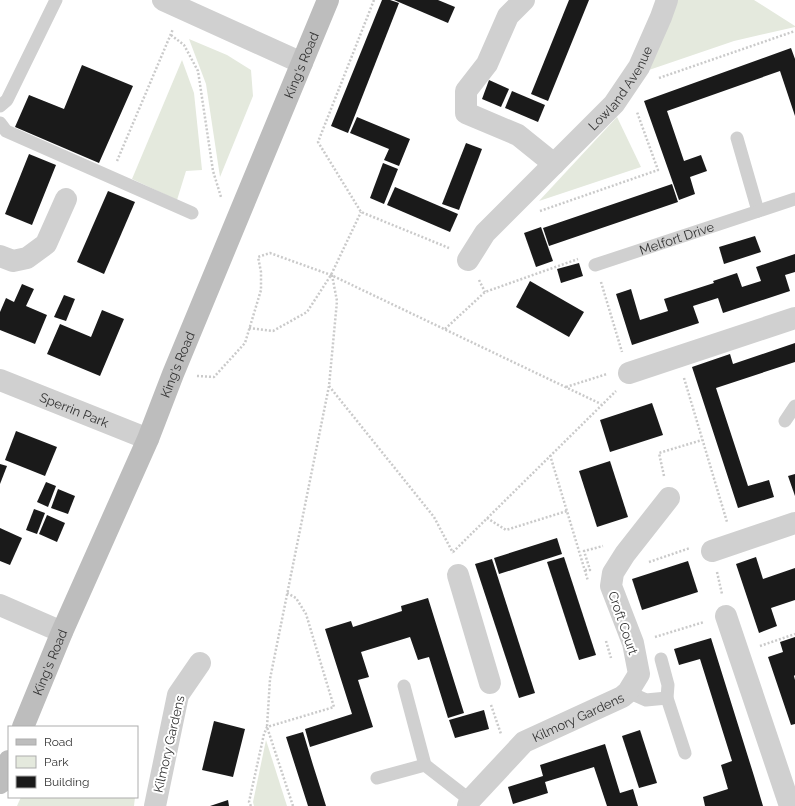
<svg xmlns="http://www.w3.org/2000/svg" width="795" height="806" viewBox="0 0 795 806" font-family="Raleway,sans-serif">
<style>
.green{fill:#e4e9dd}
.building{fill:#1a1a1a}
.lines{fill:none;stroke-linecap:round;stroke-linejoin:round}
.path{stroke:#cacaca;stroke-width:2.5;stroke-dasharray:2 2;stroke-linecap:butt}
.lane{stroke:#d0d0d0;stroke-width:13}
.street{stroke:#d0d0d0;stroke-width:22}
.secondary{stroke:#bdbdbd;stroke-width:22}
.labels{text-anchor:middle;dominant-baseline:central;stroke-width:4;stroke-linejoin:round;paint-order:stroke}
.street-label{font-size:13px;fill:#333;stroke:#fff}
</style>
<rect width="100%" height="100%" fill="#fff"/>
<g class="green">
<polygon points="676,0 754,0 795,26 795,27 734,41 646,71"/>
<polygon points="189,39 227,55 251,70 253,96 220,177 206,84"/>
<polygon points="182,60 194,93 202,170 186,171 177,200 132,179"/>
<polygon points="617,117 641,167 539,201"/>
<polygon points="266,740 287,806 254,806 253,802"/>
<polygon points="21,797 135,797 134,806 17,806"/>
</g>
<g class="building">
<polygon points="382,0 390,0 399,3 348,133 331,126"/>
<polygon points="394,0 438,0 455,7 448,23"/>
<polygon points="569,0 589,0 548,101 531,94"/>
<polygon points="791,48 795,59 795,116 780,71 667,111 684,161 701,155 707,171 690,177 695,194 679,200 644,101"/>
<polygon points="82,65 133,86 99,163 15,127 29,95 64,109"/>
<polygon points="489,80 509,89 501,107 482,99"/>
<polygon points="512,91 545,105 538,122 505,108"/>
<polygon points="357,117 410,139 399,166 384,160 389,149 350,133"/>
<polygon points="466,143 482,149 459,210 442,204"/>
<polygon points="29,154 56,165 32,225 5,214"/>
<polygon points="383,163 398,169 384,204 370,198"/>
<polygon points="672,184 678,202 549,246 543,228"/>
<polygon points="395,187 458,214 450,232 387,205"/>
<polygon points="108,191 135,202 104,274 77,262"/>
<polygon points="541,227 553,261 536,267 524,233"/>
<polygon points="755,236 761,252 724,264 719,247"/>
<polygon points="795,254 795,272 785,275 790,291 723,313 718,298 693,306 699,323 632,345 616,294 631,289 640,320 668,311 664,299 714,283 713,281 737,273 742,287 761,281 756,267"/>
<polygon points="579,263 583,276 561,283 557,269"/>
<polygon points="530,281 584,312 569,337 516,307"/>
<polygon points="22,284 34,289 26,306 47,315 35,344 0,330 0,312 6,298 14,302"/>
<polygon points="64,295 75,299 66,321 54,317"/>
<polygon points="102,310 124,319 100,376 47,354 60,324 91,337"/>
<polygon points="795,343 795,362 716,388 748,486 769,480 774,497 738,508 692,367 730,354 733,364"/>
<polygon points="652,403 663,435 610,452 600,420"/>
<polygon points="16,431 57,447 45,476 5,460"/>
<polygon points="610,461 628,517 597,527 579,471"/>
<polygon points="0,464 7,466 0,484"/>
<polygon points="795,474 795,496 788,476"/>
<polygon points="46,482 56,486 48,507 37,502"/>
<polygon points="58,489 75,496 68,514 51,508"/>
<polygon points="34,509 45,513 37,534 26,530"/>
<polygon points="47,515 65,523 57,542 39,534"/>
<polygon points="0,528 22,538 10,565 0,561"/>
<polygon points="557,538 562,554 499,574 494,558"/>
<polygon points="564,557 596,655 579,660 547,562"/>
<polygon points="756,557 763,579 795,568 795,600 771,608 777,626 759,633 736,564"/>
<polygon points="492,559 535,693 519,698 475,564"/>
<polygon points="688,561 698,592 642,610 632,579"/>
<polygon points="428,598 464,713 448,718 429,657 418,660 410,637 361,652 369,677 358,680 373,727 310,747 305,729 352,714 325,629 351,621 353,627 402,611 401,606"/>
<polygon points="795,637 795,675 794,676 795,680 795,724 791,725 768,657 783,652 780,642"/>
<polygon points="711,638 754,776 763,806 705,806 703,797 728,789 721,765 732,761 700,659 679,665 674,649"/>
<polygon points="484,710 489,729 455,738 449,720"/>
<polygon points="214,721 245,729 233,777 202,770"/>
<polygon points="640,730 657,783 639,788 622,736"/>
<polygon points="303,732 313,765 326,806 308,806 286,737"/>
<polygon points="605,744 620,793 633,789 638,806 607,806 594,767 545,782 548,793 513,804 508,787 543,776 540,765"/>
<polygon points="228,800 229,806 210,806"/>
</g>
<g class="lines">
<g class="path">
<polyline points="374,0 318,142 361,212 449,248"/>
<polyline points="171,35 184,45 198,71 213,171 221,197"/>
<polyline points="659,78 795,31"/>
<polyline points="117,161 173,29"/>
<polyline points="540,211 658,170 637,112"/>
<polyline points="479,280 485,292"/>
<polyline points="601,282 622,352"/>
<polyline points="249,328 273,331 307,312 331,275 361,212"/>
<polyline points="445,329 485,292 578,259"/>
<polyline points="197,376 214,377 245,343 261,290 261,272 258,257 270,253 331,275 601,404"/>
<polyline points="684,378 727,522"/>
<polyline points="329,386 434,517 453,553"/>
<polyline points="566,387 607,374"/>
<polyline points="550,455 588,581"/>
<polyline points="664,476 659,453 702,440"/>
<polyline points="487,518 506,530 567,511"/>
<polyline points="453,552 616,391"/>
<polyline points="649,562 690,548"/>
<polyline points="585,570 590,570 584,551 603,546"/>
<polyline points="717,572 722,594"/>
<polyline points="655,637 704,622"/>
<polyline points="606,641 611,658"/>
<polyline points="760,646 795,634"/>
<polyline points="491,705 501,734"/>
<polyline points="251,806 249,802 264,734 267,727 334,707 306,614 296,598 287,593"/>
<polyline points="293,806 267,727 270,679 329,386 337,301 332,275"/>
</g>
<g class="lane">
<polyline points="0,106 7,100 56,0"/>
<polyline points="0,123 6,131 192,213"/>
<polyline points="737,138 758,211"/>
<path id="s1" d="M595,265l200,-66"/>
<polyline points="785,421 795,406"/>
<polyline points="661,659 668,685 667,698 685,753"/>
<polyline points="404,686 425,765 470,800"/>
<polyline points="628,692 646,700 667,698"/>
<polyline points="377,778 425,765"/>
</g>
<g class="street">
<polyline points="163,0 302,63"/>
<polyline points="524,0 508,16 487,64 466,91 466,113 518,135 554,164"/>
<polyline points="0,256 13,261 27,258 46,244 66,199"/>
<path id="s2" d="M468,260l17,-27 129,-129 25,-37 22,-50 6,-17"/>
<polyline points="629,373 795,318"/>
<path id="s3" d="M0,380l148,59"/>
<polyline points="712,551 795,523"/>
<polyline points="458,575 490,683"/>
<polyline points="0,605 62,632"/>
<polyline points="726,616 790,806"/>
<polyline points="155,806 178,695 200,663"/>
<path id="s4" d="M468,806l2,-6 54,-58 98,-45 6,-5 11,-18 -6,-31 -22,-57 2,-13 12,-19 44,-56"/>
</g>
<g class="secondary">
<path id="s5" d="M23,727l39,-95 86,-193 25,-65 155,-374"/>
<polyline points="0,783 9,761"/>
</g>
</g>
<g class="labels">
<g class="street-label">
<text stroke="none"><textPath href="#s5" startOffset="718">King's Road</textPath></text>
<text stroke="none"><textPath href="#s2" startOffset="231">Lowland Avenue</textPath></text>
<text stroke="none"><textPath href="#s1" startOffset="86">Melfort Drive</textPath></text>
<text stroke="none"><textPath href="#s5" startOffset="394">King's Road</textPath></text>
<text stroke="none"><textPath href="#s3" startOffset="80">Sperrin Park</textPath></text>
<text transform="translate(623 623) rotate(71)">Croft Court</text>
<text stroke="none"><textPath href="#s5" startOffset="70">King's Road</textPath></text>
<text stroke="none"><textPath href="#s4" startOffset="145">Kilmory Gardens</textPath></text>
<text transform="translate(169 744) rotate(-77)">Kilmory Gardens</text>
</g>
</g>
<rect x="8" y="726" width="130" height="72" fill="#ffffff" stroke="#adadad"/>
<rect x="16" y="739" width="20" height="6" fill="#bdbdbd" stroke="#adadad"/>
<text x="44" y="746" font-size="12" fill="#333333">Road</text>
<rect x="16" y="756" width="20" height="12" fill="#e4e9dd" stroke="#adadad"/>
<text x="44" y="766" font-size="12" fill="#333333">Park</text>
<rect x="16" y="776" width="20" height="12" fill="#1a1a1a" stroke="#adadad"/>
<text x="44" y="786" font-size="12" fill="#333333">Building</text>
</svg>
